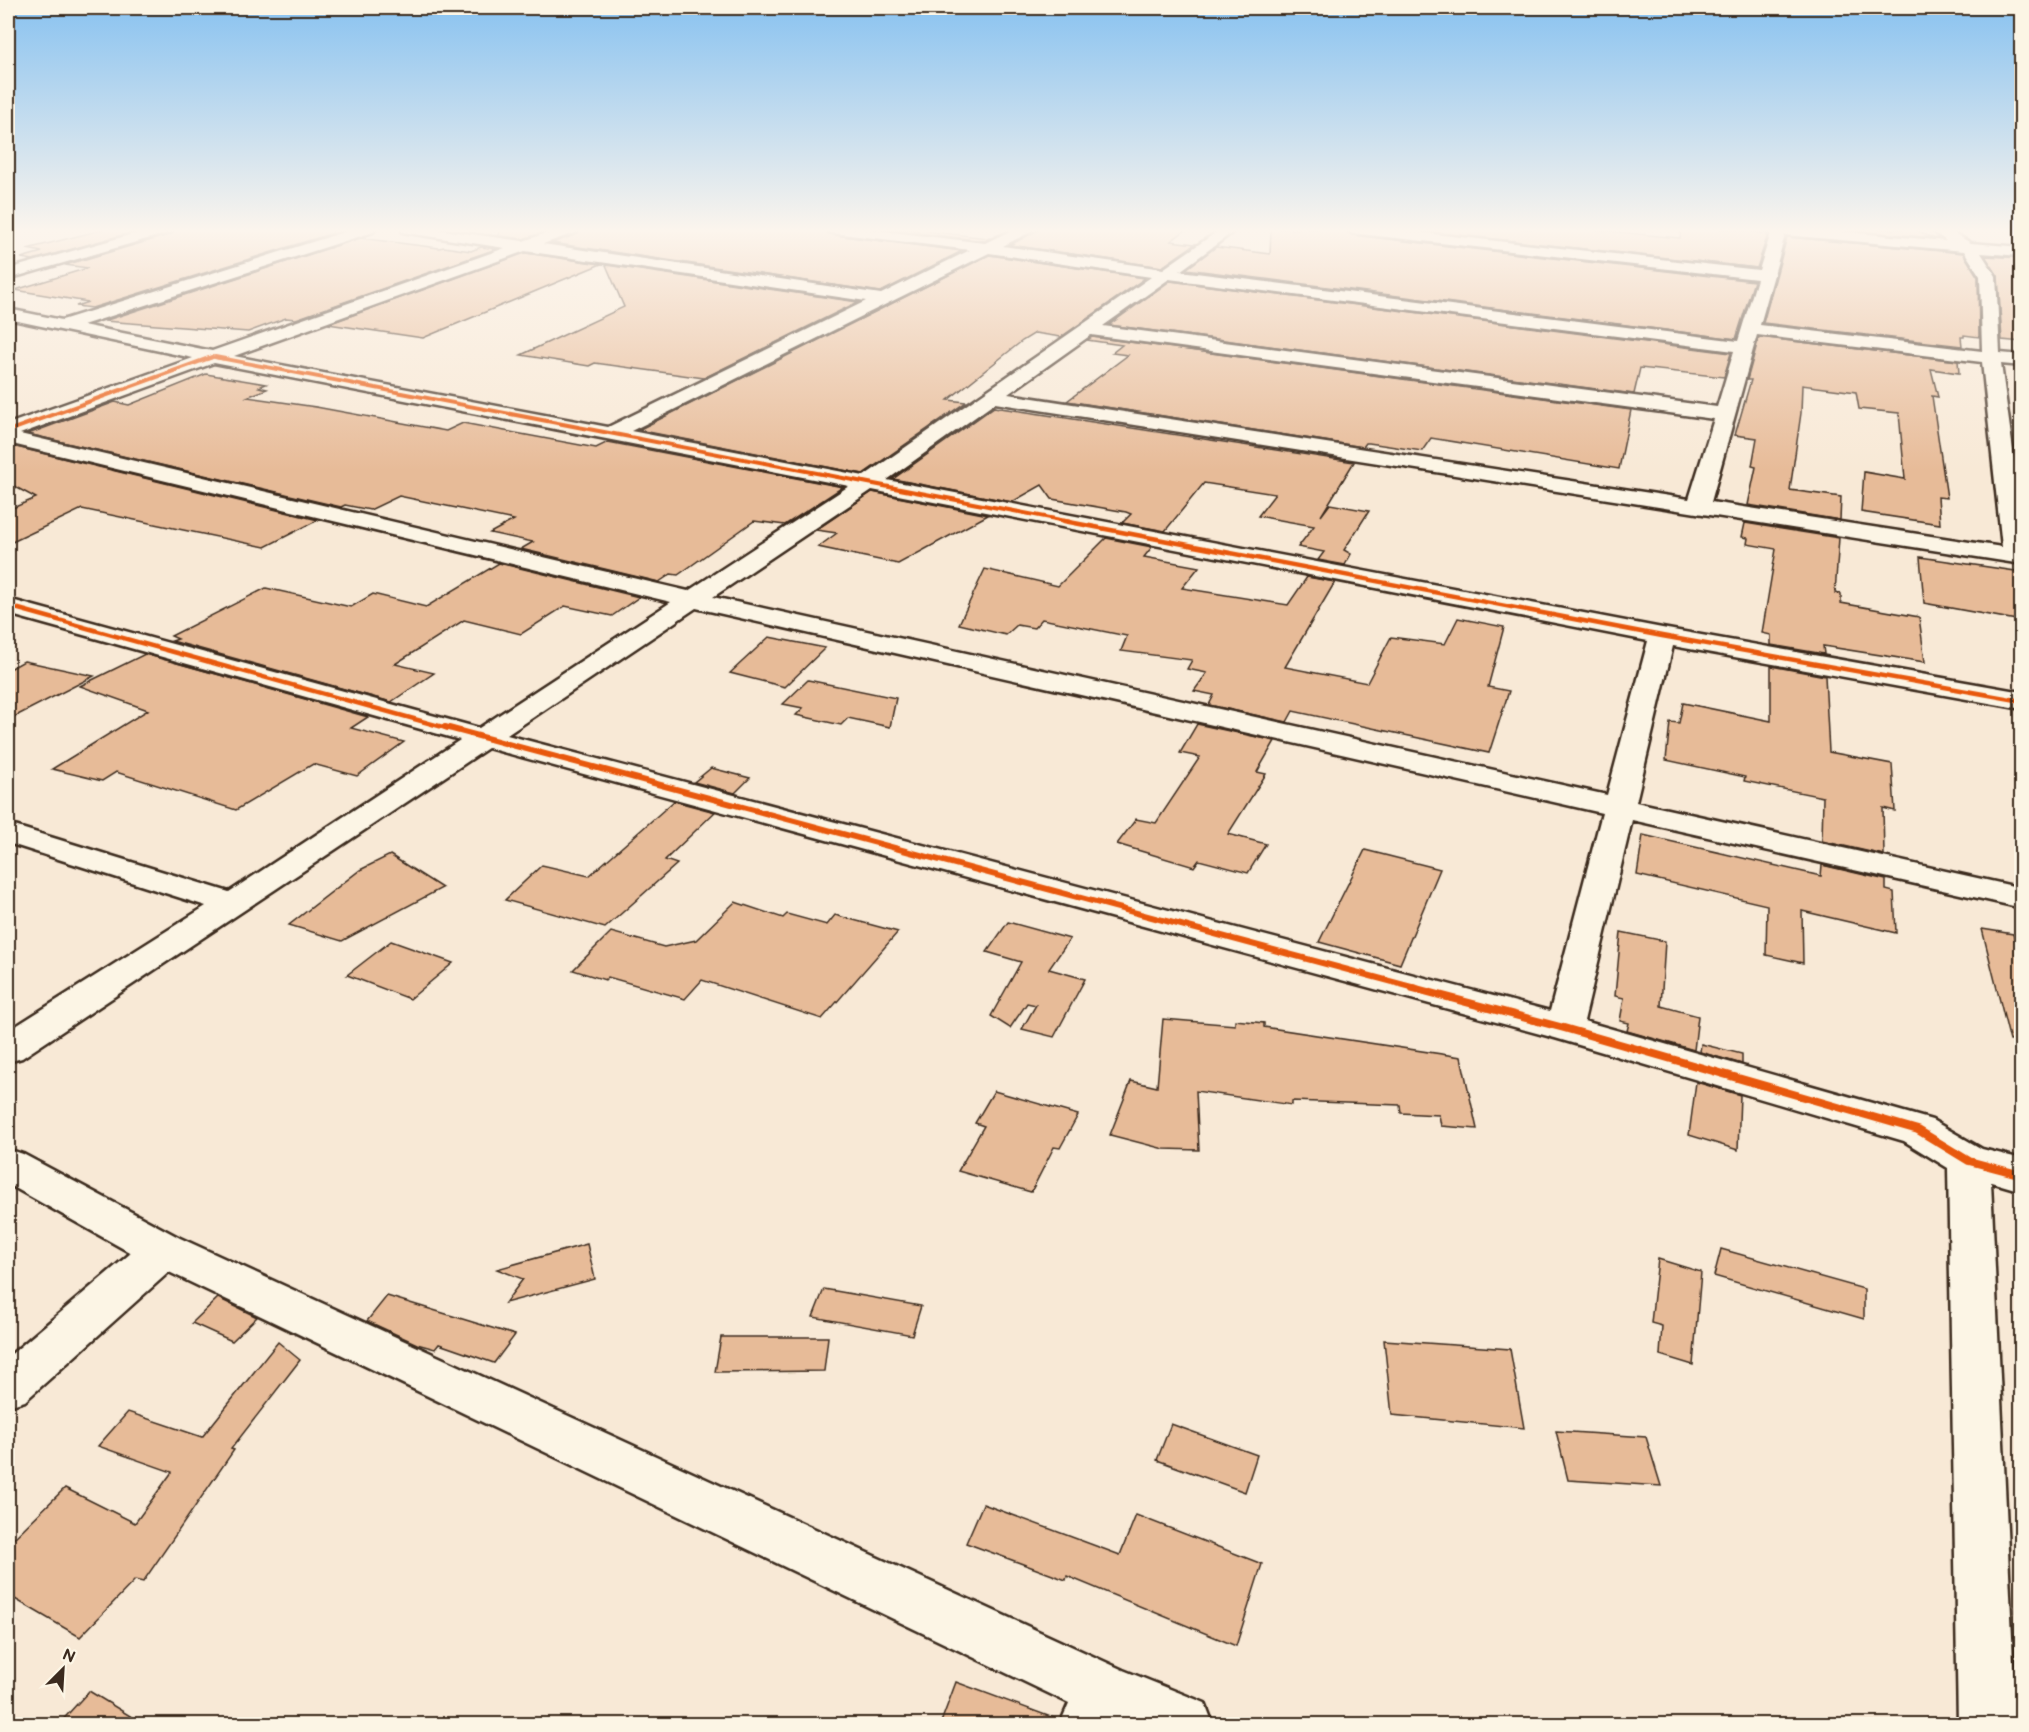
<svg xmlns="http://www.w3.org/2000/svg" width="2029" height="1732" viewBox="0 0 2029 1732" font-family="'Balsamiq Sans',sans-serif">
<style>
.building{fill:#e7bb98;stroke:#3b2a1e;stroke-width:1.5}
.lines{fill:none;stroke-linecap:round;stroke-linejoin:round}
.minor-casing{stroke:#3b2a1e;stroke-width:5}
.minor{fill:#fcf5e5;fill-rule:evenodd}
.cycleway-far4-casing{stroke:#fcf5e5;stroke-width:4.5}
.cycleway-far3-casing{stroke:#fcf5e5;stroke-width:6}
.cycleway-far2-casing{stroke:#fcf5e5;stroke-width:8}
.cycleway-far1-casing{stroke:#fcf5e5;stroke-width:10}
.cycleway-casing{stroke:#fcf5e5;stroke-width:11}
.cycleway-far4{stroke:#e8590c;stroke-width:3}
.cycleway-far3{stroke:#e8590c;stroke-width:4}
.cycleway-far2{stroke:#e8590c;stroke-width:4.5}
.cycleway-far1{stroke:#e8590c;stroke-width:6}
.cycleway{stroke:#e8590c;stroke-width:8}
</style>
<rect width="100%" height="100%" fill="#f8e9d6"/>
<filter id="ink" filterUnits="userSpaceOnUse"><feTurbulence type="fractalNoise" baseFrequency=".0167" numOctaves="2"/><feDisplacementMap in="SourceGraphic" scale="12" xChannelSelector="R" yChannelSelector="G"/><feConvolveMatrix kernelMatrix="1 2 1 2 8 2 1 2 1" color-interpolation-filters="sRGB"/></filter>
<g filter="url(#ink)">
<g class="building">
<polygon points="105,229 144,229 33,260 21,258 42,252 27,249"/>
<polygon points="175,229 332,229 333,233 92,308 76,306 88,302 15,290 88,268 65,265 172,234"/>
<polygon points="500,229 553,229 523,239 499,236"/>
<polygon points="581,229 825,229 827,233 834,235 962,251 881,292 552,243 578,234"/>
<polygon points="882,229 907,229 989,238 985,241"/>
<polygon points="1040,229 1187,229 1171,241 1195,244 1162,267 1010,245"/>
<polygon points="1271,229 1343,229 1352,235 1754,281 1736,339 1186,269 1216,247 1270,254"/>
<polygon points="1405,229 1585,229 1680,238 1681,229 1727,229 1768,234 1757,268"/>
<polygon points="1836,229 1914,229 1933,238"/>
<polygon points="1787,237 1963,253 1978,277 1979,337 1964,335 1964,337 1961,337 1962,346 1763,323"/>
<polygon points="360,238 439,248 444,247 471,251 481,247 496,249 296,319 286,318 248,332 104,321"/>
<polygon points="525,253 601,264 423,338 328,324"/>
<polygon points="989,255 1145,278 1061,337 1035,333 1022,341 948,400 966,402 863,474 638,430"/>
<polygon points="1985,256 2022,258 2022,342 2002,340 1998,276"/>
<polygon points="606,265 858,302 704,378 595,363 589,366 521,355 624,307"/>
<polygon points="1170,281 1731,353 1724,377 1640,368 1634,394 1109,325"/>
<polygon points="1092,337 1631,410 1619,469 1431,438 1422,451 1369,443 1366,443 1363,447 1067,401 1128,355 1112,353 1122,345 1087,340"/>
<polygon points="1759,337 1958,361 1959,373 1931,369 1938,397 1932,396 1947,498 1938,497 1940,524 1861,512 1864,472 1905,479 1899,413 1859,409 1856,392 1802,385 1801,413 1790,490 1841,497 1840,520 1748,505 1756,467 1752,466 1757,438 1735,435 1751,380 1747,380"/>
<polygon points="206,374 266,384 259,387 267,389 247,397 316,407 446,431 463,423 596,448 608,442 843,487 785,525 754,521 678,575 671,574 659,582 521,549 533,542 490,533 514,520 399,496 370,510 345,505 341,507 28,434 115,402 129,405"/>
<polygon points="994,407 1354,462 1321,516 1330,504 1369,511 1344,550 1351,554 1345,565 1318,560 1324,552 1298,547 1314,526 1258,516 1275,494 1204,483 1165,531 1122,523 1131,514 1126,512 1052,499 1042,485 1012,502 893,479"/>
<polygon points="8,445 318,520 265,547 82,509 8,544 8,510 36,498 8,483"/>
<polygon points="872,492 988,515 898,564 818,547 837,533 816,530"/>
<polygon points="1745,523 1839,538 1835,593 1841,594 1841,603 1919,617 1925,662 1823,646 1824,654 1771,645 1771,635 1762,633 1776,549 1747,544 1748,538 1742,537"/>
<polygon points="1106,538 1152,547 1144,557 1199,567 1182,588 1288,605 1307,577 1335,582 1285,667 1367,683 1391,637 1445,644 1458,618 1504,627 1488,687 1509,691 1489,753 1293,711 1287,722 1209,705 1214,695 1194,691 1207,673 1187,669 1192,660 1121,651 1127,636 1042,619 1034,628 1017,625 1006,635 959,624 985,569 1058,586"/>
<polygon points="1920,557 2022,572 2022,621 1924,603"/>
<polygon points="499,563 639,597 612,616 565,606 521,634 464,620 395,664 434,673 391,702 172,641 178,639 171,636 266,588 351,607 373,594 426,607"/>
<polygon points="769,637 825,648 785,687 730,673"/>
<polygon points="145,654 368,717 351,728 404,742 357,776 313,764 236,810 116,772 102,781 52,769 148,710 80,686"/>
<polygon points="24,661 94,676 8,720 8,670"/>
<polygon points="1771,666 1825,676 1829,752 1892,764 1895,811 1883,808 1884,855 1822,841 1823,797 1744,781 1745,777 1666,760 1670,722 1679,723 1683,703 1771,721"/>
<polygon points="808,680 896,698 890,727 848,718 841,725 796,715 803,708 783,704"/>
<polygon points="1197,724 1275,741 1257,772 1266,774 1228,834 1266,844 1248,873 1199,860 1194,867 1117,844 1136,819 1156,823 1200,757 1180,753"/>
<polygon points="711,768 750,778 735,793 694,782"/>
<polygon points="674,801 715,812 665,860 677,864 605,928 505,900 542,865 589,876"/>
<polygon points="1643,835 1821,876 1822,865 1886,880 1886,890 1894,892 1896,933 1802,911 1803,963 1766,955 1767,905 1637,875"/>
<polygon points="1365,850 1440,869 1400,964 1319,942"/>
<polygon points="390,855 442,888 342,941 289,925 360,870"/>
<polygon points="735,902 783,918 787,914 827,925 835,915 898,932 822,1019 702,980 685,999 608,977 605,980 573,970 611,932 664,947 696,940"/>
<polygon points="1008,922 1070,939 1049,969 1085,979 1054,1037 1022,1029 1036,1005 1027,1003 1010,1028 991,1016 1021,962 987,952"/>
<polygon points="1982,929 2013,934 2022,963 2022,1040 2010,1041"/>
<polygon points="1621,932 1665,941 1661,1006 1698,1016 1694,1050 1627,1031 1629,1023 1620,1021 1624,998 1615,996"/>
<polygon points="391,941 453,963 410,999 347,975"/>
<polygon points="1163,1019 1235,1025 1235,1020 1264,1023 1264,1027 1461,1057 1477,1129 1441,1126 1439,1115 1401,1113 1400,1105 1292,1101 1292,1105 1196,1091 1199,1150 1164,1149 1110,1135 1131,1081 1157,1087"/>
<polygon points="1701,1044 1742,1054 1742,1064 1700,1052"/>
<polygon points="1696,1082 1740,1095 1738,1150 1689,1135"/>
<polygon points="994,1091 1078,1115 1060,1148 1054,1147 1031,1192 958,1171 984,1126 975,1123"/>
<polygon points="587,1244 595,1279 505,1303 523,1279 497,1269"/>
<polygon points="1721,1249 1864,1289 1864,1319 1714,1276"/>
<polygon points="1658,1259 1701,1272 1693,1365 1660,1355 1662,1326 1651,1323"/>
<polygon points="824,1289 921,1306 912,1335 813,1317"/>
<polygon points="387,1296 515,1335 494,1363 439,1344 435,1349 417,1344 367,1321"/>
<polygon points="218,1298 257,1317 232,1341 192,1323"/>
<polygon points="721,1337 828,1337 824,1371 715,1372"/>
<polygon points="1384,1340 1510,1349 1524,1428 1392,1415"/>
<polygon points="278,1342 300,1360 231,1449 234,1450 143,1582 135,1580 80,1637 8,1595 8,1544 65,1488 135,1523 172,1472 98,1446 128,1412 202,1437"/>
<polygon points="1171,1424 1257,1455 1245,1492 1157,1460"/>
<polygon points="1556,1431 1646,1437 1661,1486 1568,1480"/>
<polygon points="983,1504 1120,1555 1136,1515 1262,1564 1236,1646 1067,1576 1066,1580 966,1543"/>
<polygon points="956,1682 1059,1720 1058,1725 940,1725"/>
<polygon points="89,1691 145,1725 58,1725"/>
</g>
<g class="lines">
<defs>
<g id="minor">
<polygon points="151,229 173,229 171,232 8,279 8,269"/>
<path d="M354,229h21l-2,3 -290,93 129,26 293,-103 -97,-15 -5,-1 -2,-3h34l88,12 36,-12h20l-2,3 -34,12 338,50 89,-44 -136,-17 -5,-1 -2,-3h39l119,14 29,-14h18l-2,3 -27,14 160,23 58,-40h16l-57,42 558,70 19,-62 -405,-46 -7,-4h43l371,41 12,-37 -6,-4h50l131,12 -16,-12h17l24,14 51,4v9l-41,-3 15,23 4,77 22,2v11l-21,-2 21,151v49l-1027,-161 -108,77 775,148 360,64v17l-349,-63 -37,156 386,86v20l-390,-88 -48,201 348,99 50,29 40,10v32l-31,-9 25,542h-58l-10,-556 -44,-27 -349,-103 -1067,-290 -466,310 -14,4v-31l198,-125 -198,-63v-19l221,68 231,-152 -452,-126v-15l471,129 192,-126 -663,-159v-19l185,-66 -185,-39v-10l54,11zM1785,235l179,16 16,25 2,75 -222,-26zM525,251l341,50 -258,126 -374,-71zM989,253l162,24 -287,199 -233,-45zM1169,279l565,72 -17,56 -614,-81zM1091,335l623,84 -25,80 -681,-105zM1757,335l225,27 20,185 -291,-45zM214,363l635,123 -161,105 -668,-157zM872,490l776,151 -41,154 -894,-198zM696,608l906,205 -52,198 -1043,-276z"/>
<polygon points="8,1149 23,1154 180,1238 1123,1670 1205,1703 1213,1724 1060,1724 1069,1703 169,1272 25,1401 8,1406 8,1357 131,1253 8,1184"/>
</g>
</defs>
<use href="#minor" class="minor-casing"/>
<use href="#minor" class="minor"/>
<defs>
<polyline id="cycleway-far4" points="208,359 213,357 223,359"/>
<g id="cycleway-far3">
<polyline points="215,357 1071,522"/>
<polyline points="8,431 212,357"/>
</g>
<g id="cycleway-far2">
<polyline points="1064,521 1662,636 2022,701"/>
<polyline points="8,606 450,729"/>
</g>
<polyline id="cycleway-far1" points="445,727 1419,989"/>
<polyline id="cycleway" points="1413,988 1564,1028 1918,1130 1969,1161 2022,1175"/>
</defs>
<use href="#cycleway-far4" class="cycleway-far4-casing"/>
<use href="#cycleway-far3" class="cycleway-far3-casing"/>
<use href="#cycleway-far2" class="cycleway-far2-casing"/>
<use href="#cycleway-far1" class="cycleway-far1-casing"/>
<use href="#cycleway" class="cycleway-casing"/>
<use href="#cycleway-far4" class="cycleway-far4"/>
<use href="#cycleway-far3" class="cycleway-far3"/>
<use href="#cycleway-far2" class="cycleway-far2"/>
<use href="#cycleway-far1" class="cycleway-far1"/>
<use href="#cycleway" class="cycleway"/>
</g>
</g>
<linearGradient id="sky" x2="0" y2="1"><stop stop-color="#88c2f0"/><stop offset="0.49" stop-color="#fcf5ed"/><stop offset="1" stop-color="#fcf5ed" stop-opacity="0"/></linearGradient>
<rect width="2029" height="471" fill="url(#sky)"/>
<rect width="2029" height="1732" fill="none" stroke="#fcf5e5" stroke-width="30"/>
<rect x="15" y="15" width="1999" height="1702" fill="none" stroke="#3b2a1e" stroke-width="2" filter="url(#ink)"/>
<g transform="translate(63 1669) rotate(24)" stroke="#fcf5e5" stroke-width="4.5" paint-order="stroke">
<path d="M0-4.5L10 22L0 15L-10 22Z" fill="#3b2a1e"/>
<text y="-9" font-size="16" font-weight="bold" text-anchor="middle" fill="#3b2a1e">N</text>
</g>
</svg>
